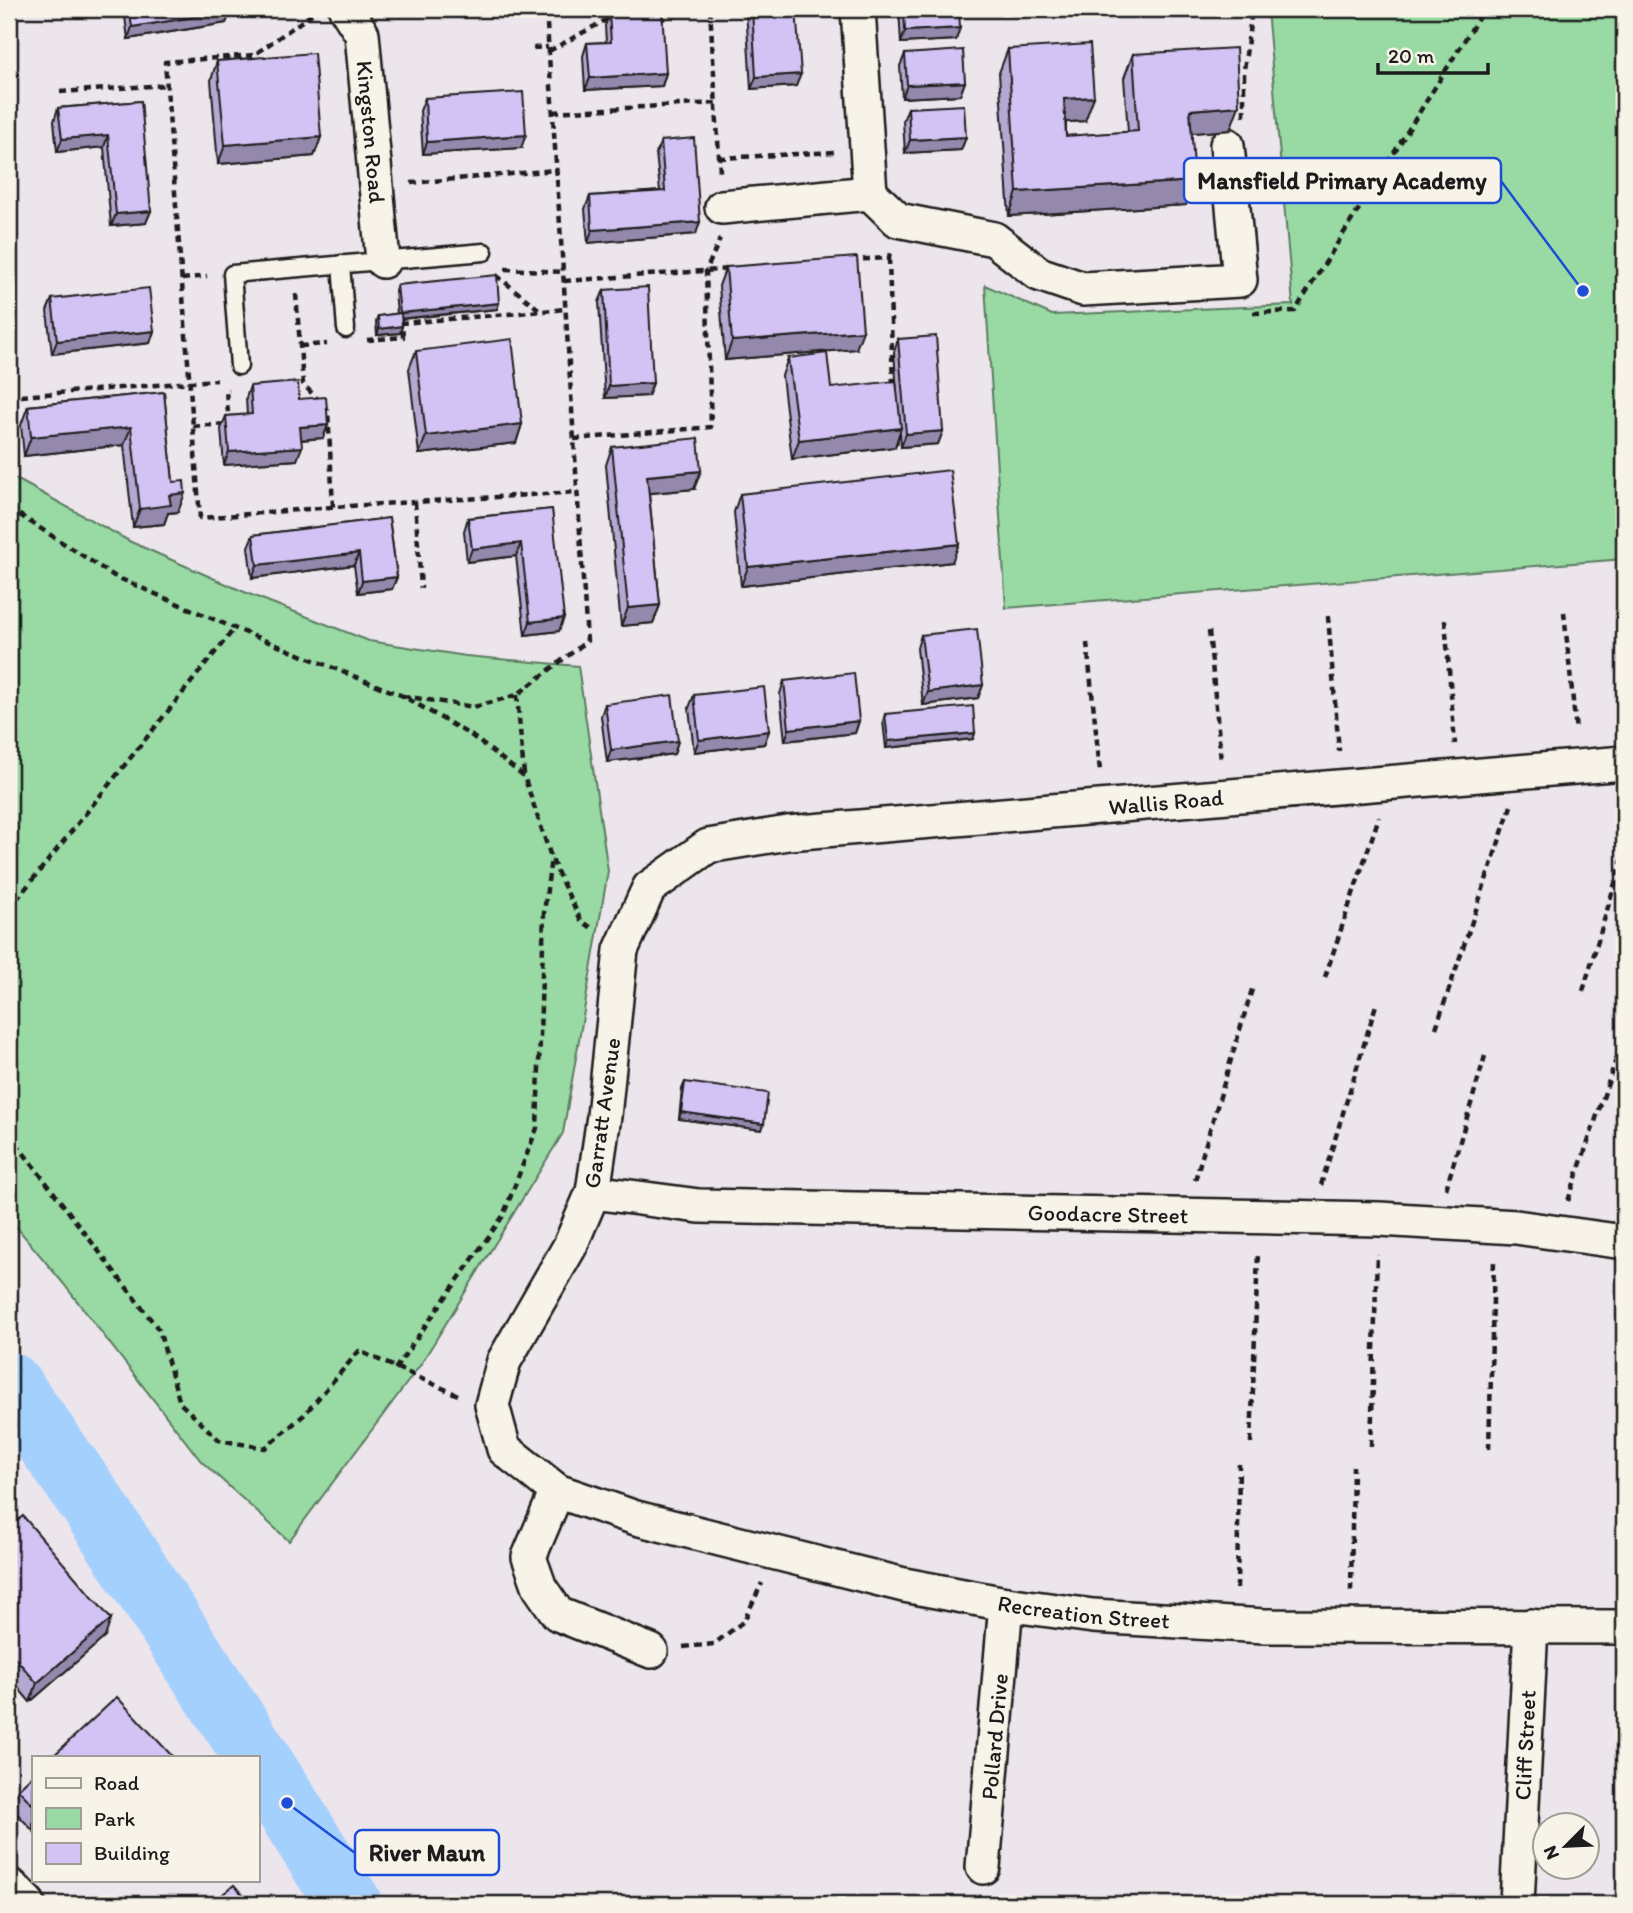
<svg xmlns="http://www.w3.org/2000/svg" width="1633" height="1913" viewBox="0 0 1633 1913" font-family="Itim,sans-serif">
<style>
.green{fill:#99daa4;stroke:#5a7b60;stroke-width:2}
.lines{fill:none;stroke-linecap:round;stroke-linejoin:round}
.river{stroke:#a4d0fe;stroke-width:66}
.service-casing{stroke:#1c1c1c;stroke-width:21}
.minor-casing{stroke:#1c1c1c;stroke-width:38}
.secondary-casing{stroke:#1c1c1c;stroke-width:44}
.path{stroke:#1c1c1c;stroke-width:4.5;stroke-dasharray:7 5;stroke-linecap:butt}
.service{stroke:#f7f3e8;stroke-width:16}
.minor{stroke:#f7f3e8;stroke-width:33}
.secondary{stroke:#f7f3e8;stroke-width:38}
.wall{fill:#b5a8d3;stroke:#1c1c1c;stroke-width:2}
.shaded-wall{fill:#9488ac;stroke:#1c1c1c;stroke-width:2}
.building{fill:#d3c3f5;stroke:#1c1c1c;stroke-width:2}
.labels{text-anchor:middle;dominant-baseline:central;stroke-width:5;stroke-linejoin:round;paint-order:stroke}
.street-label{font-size:23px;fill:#1c1c1c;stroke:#f7f3e8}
.leader{fill:none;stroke:#1d4ed8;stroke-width:2.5}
.callout-dot{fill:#1d4ed8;stroke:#f7f3e8;stroke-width:2.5}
.callout{fill:#f7f3e8;stroke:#1d4ed8;stroke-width:2.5}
.callout-label{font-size:24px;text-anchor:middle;font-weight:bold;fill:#1c1c1c}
</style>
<rect width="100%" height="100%" fill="#ece5ec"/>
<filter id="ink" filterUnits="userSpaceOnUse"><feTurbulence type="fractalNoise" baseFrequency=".0143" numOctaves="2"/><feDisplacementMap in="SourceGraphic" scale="14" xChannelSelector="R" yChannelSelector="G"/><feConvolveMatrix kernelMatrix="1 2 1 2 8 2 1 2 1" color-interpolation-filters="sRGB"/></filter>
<g filter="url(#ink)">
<g class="green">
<polygon points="1267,9 1624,9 1624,559 1006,608 985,285 1052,315 1293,305"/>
<polygon points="9,475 131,542 249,594 369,641 466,656 578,666 608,871 563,1133 421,1364 289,1541 201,1461 63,1283 9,1218"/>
</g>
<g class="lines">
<g class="river">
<polyline points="9,1385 94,1506 257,1757"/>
<polyline points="257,1758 349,1904"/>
</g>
<defs>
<g id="service">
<polyline points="341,264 346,329"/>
<polyline points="239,366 232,274 484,252"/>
</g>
<g id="minor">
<path id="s1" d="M346,9l16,25 21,227"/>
<polyline points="858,9 870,193 898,220 994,239 1039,274 1083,289 1240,280 1227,145"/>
<polyline points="722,207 870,193"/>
<path id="s2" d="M1624,763l-836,70 -80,13 -59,42 -28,62 -17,166 -11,76 -23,54 -66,115 -12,44 12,44 53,42 79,27 268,67 102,19 87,12 172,10 359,1"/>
<path id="s3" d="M593,1192l106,14 680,13 137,8 108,15"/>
<polyline points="557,1491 529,1557 540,1588 558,1614 651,1651"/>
<path id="s4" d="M983,1867l23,-263"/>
<path id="s5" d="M1517,1904l14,-278"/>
</g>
<polyline id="secondary" points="9,1888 25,1904"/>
</defs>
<use href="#service" class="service-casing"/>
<use href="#minor" class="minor-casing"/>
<use href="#secondary" class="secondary-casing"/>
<g class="path">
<polyline points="530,9 530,14"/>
<polyline points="710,9 720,172"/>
<polyline points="312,14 254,55 165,62 200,518 333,507 578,492"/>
<polyline points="658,20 663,19 678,9"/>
<polyline points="533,48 548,47"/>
<polyline points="549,51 606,20 611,20"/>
<polyline points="60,92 167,85"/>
<polyline points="553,112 716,103"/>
<polyline points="1244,116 1244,70 1252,9"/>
<polyline points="719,158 835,152"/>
<polyline points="411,183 556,170"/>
<polyline points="889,258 893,386"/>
<polyline points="851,260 889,258 890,252"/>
<polyline points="505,269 563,272"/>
<polyline points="496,275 541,311"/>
<polyline points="182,279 207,276"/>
<polyline points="564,281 731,269"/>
<polyline points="296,294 303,384 328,410 333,507"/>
<polyline points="1253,313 1295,311 1484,9"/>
<polyline points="367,340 403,337 402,323 566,309"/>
<polyline points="300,346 327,344"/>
<polyline points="9,397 217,380"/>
<polyline points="193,426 229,424 226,391 229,390"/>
<polyline points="896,437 897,449"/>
<polyline points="574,439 711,427 706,271 720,239"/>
<polyline points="415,502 421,588"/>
<polyline points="9,508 114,576 234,628 403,696 472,736 524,776 551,857 560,878 581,920 594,930"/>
<polyline points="1564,612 1576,731"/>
<polyline points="1328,616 1339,751"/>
<polyline points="1445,620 1455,744"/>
<polyline points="1209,631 1221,761"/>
<polyline points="1087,643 1100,771"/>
<polyline points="517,695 524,775"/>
<polyline points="403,696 474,707 517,695 587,641 546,9"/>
<polyline points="9,909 234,629"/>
<polyline points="1325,977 1379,817"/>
<polyline points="1583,991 1624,853"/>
<polyline points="1436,1028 1511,806"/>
<polyline points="9,1134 159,1330 180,1403 219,1440 265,1448 304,1415 359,1351 458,1395"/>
<polyline points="1195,1180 1253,986"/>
<polyline points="1321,1185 1376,1005"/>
<polyline points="1446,1189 1485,1056"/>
<polyline points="1568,1201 1624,1036"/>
<polyline points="395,1369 503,1216 537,1128 544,913 551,858"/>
<polyline points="1251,1443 1258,1252"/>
<polyline points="1371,1446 1377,1254"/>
<polyline points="1489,1449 1494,1261"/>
<polyline points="1237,1589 1239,1464"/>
<polyline points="1351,1591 1353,1466"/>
<polyline points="683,1647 714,1644 744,1621 762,1583"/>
</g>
<use href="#service" class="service"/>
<use href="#minor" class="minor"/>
<use href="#secondary" class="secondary"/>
</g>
<g class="wall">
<polygon points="124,9 230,9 231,11 226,23 128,39"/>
<polygon points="746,9 796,9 796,86 751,89"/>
<polygon points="899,9 959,9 956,40 901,43"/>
<polygon points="609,14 666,73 662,86 585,90 583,56 587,43 606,42 605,26"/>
<polygon points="1008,49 1085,121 1066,122 1066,136 1128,132 1124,78 1133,54 1230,130 1192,133 1186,205 1009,216 999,73"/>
<polygon points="905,54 965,82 960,95 902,98 900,66"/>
<polygon points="217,61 321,137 314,156 218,164 211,80"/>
<polygon points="425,98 521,148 423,154 420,111"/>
<polygon points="141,101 146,223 111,226 104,147 57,152 54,121 58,108"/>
<polygon points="908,108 966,137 961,150 905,153 903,121"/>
<polygon points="661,141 696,234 588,243 585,209 590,196 660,191 656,153"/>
<polygon points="726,267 856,349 725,360 719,286"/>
<polygon points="397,285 499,303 497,309 402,319 402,326 400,333 377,335 376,322 378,316 397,314 395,291"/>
<polygon points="604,290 653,383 648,396 605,398 599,302"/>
<polygon points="52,299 154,331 150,343 52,354 47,311"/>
<polygon points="898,339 943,431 938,444 901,447 900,432 895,447 792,459 782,376 788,358 831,388 897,392 894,352"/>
<polygon points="416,351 522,424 516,443 419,454 409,369"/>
<polygon points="250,386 299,399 328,425 323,438 301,440 297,460 224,465 221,429 226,416 247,415 246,398"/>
<polygon points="164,392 173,482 178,512 168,513 164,524 133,527 124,445 24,456 21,425 28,406"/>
<polygon points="612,447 694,489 649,493 660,605 653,623 621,626 606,465"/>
<polygon points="740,494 952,562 741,586 734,512"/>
<polygon points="552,509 559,631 525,635 516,556 467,562 464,531 468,518"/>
<polygon points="389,518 397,577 392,589 358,593 354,565 252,578 248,547 253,535"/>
<polygon points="921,635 983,685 978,698 923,705 917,648"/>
<polygon points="784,681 859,721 855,733 785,741 780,694"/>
<polygon points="694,695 769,731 764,744 694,752 689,708"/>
<polygon points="605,704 678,741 674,754 607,762 601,716"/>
<polygon points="885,714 975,733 973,739 886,748 883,721"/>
<polygon points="685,1082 762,1130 679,1119 682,1089"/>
<polygon points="9,1528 105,1637 30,1702 9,1677"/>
<polygon points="33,1775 33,1831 11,1807 18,1789"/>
</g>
<g class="shaded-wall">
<polygon points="231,11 226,23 128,39 132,27"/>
<polygon points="960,28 956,40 901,43 905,31"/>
<polygon points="666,73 662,86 585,90 590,78"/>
<polygon points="801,74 796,86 751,89 756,77"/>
<polygon points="965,82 960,95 902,98 907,85"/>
<polygon points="1094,97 1085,121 1055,123 1064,99"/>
<polygon points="1239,106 1230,130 1182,134 1190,110"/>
<polygon points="108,135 104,147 57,152 62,139"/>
<polygon points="526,135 521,148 423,154 427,142"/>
<polygon points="321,137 314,156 218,164 225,145"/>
<polygon points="966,137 961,150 905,153 910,140"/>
<polygon points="1195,181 1186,205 1009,216 1017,192"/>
<polygon points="151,211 146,223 111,226 116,214"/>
<polygon points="700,222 696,234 588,243 592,230"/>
<polygon points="499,303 497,309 398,319 400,313"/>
<polygon points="402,326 400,333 377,335 379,329"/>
<polygon points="154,331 150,343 52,354 57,341"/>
<polygon points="863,331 856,349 725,360 732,341"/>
<polygon points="653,383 648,396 605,398 609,386"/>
<polygon points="522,424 516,443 419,454 426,436"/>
<polygon points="328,425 323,438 296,440 300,427"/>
<polygon points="131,427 124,445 24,456 31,437"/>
<polygon points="901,428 895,447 792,459 799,440"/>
<polygon points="943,431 938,444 901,447 906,434"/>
<polygon points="302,447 297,460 224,465 229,452"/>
<polygon points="701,471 694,489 641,494 647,476"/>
<polygon points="185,493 178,512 168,513 164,524 133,527 140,509 169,495"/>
<polygon points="521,543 516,556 467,562 472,549"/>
<polygon points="959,544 952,562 741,586 748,567"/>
<polygon points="359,553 354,565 252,578 257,565"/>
<polygon points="397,577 392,589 358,593 362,581"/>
<polygon points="660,605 653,623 621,626 628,608"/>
<polygon points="564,618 559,631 525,635 530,622"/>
<polygon points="983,685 978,698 923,705 928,692"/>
<polygon points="859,721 855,733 785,741 789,729"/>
<polygon points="769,731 764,744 694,752 699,740"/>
<polygon points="975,733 973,739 886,748 888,741"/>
<polygon points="678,741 674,754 607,762 611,750"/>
<polygon points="681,1112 764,1124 762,1130 679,1119"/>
<polygon points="111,1619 105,1637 30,1702 37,1683"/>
</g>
<g class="building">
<polygon points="129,9 230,9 231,11 132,27"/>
<polygon points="752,9 796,9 801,74 756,77"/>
<polygon points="904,9 959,9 960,28 905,31"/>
<polygon points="662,10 666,73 590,78 587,43 611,42 609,14"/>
<polygon points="1090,44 1094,97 1064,99 1066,136 1138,131 1133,54 1236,48 1239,106 1190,110 1195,181 1017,192 1008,49"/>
<polygon points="963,50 965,82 907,85 905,54"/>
<polygon points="314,53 321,137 225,145 217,61"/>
<polygon points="523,92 526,135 427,142 425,98"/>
<polygon points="141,101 151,211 116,214 108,135 62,139 58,108"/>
<polygon points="964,105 966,137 910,140 908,108"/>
<polygon points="694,138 700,222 592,230 590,196 665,191 661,141"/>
<polygon points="857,257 863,331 732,341 726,267"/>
<polygon points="497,275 499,303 400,313 397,285"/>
<polygon points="648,287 653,383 609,386 604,290"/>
<polygon points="149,288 154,331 57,341 52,299"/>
<polygon points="401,313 402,326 379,329 378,316"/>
<polygon points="936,336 943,431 906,434 898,339"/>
<polygon points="512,339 522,424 426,436 416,351"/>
<polygon points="827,353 831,388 896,381 901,428 799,440 788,358"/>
<polygon points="298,382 299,399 326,397 328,425 300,427 302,447 229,452 226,416 252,414 250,386"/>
<polygon points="164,392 173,482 184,481 185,493 169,495 171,505 140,509 131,427 31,437 28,406"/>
<polygon points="698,438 701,471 647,476 660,605 628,608 612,447"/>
<polygon points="950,470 959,544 748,567 740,494"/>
<polygon points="552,509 564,618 530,622 521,543 472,549 468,518"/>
<polygon points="389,518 397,577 362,581 359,553 257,565 253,535"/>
<polygon points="977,629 983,685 928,692 921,635"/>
<polygon points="854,673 859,721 789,729 784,681"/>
<polygon points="764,687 769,731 699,740 694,695"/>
<polygon points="672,695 678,741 611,750 605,704"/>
<polygon points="973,706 975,733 888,741 885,714"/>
<polygon points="685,1082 768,1093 764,1124 681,1112"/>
<polygon points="23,1516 111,1619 37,1683 9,1651 9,1528"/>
<polygon points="117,1697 173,1757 52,1757"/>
<polygon points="33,1775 33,1805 18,1789"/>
<polygon points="234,1885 251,1904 211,1904"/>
</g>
</g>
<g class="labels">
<g class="street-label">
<text stroke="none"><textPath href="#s1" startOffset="128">Kingston Road</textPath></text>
<text transform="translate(1166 802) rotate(-5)">Wallis Road</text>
<text transform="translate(602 1113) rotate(-82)">Garratt Avenue</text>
<text stroke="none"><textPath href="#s3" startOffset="516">Goodacre Street</textPath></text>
<text stroke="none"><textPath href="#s2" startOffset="2196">Recreation Street</textPath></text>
<text stroke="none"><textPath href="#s4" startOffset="131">Pollard Drive</textPath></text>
<text stroke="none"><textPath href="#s5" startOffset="159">Cliff Street</textPath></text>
</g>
</g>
<path class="leader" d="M1583 291L1501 181M287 1803L355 1853"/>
<g class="callout-dot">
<circle cx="1583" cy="291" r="7"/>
<circle cx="287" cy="1803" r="7"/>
</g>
<g class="callout">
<rect x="1184" y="158" width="317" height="45" rx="7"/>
<rect x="355" y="1830" width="144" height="45" rx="7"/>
</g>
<g class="callout-label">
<text x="1342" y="189">Mansfield Primary Academy</text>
<text x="427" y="1861">River Maun</text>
</g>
<rect width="1633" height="1913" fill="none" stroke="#f7f3e8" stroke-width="35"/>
<rect x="18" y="18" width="1598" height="1878" fill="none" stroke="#1c1c1c" stroke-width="2.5" filter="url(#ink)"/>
<rect x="32" y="1756" width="228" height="126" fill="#f7f3e8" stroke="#9f9d96" stroke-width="2"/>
<rect x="46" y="1778" width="35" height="10" fill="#f7f3e8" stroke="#9f9d96" stroke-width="2"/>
<text x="94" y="1790" font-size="21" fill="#1c1c1c">Road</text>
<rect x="46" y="1808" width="35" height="21" fill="#99daa4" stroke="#9f9d96" stroke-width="2"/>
<text x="94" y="1826" font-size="21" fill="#1c1c1c">Park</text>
<rect x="46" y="1843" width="35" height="21" fill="#d3c3f5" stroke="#9f9d96" stroke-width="2"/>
<text x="94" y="1860" font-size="21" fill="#1c1c1c">Building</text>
<g transform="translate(1566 1846) rotate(246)"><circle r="33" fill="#f7f3e8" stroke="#9f9d96" stroke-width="2"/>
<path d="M0-5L12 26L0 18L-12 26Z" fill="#1c1c1c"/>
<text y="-10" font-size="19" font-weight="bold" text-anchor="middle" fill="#1c1c1c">N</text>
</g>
<path d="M1378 63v10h110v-10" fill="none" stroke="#1c1c1c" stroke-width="3.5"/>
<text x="1388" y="63" font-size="21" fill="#1c1c1c" stroke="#f7f3e8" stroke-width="5" paint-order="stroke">20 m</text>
</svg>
